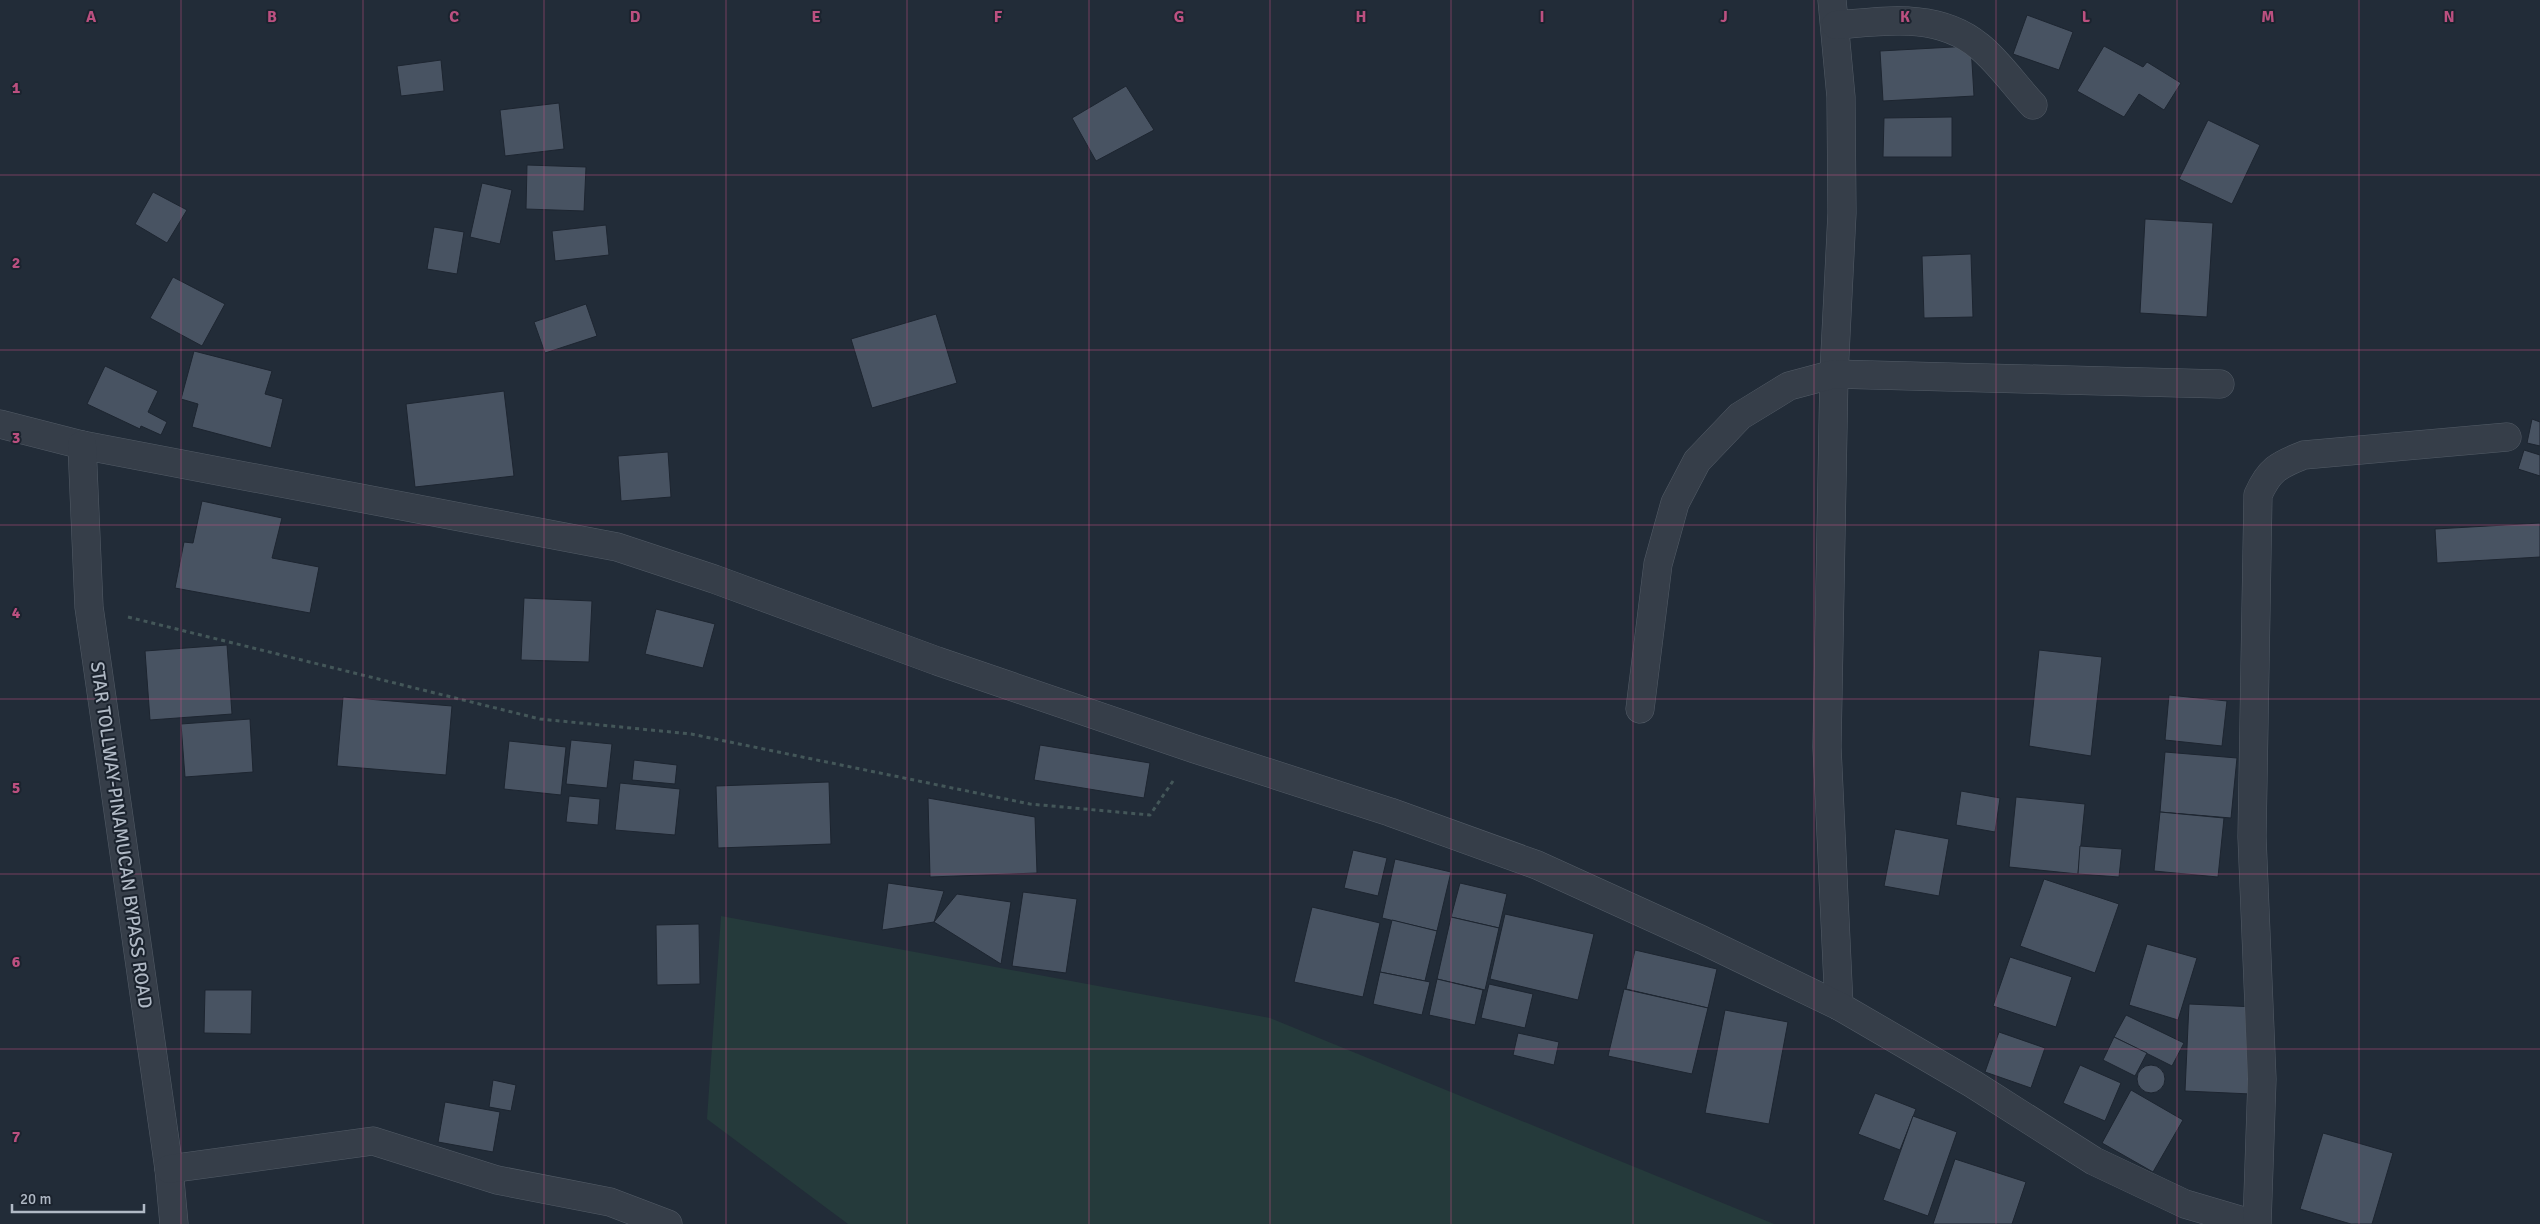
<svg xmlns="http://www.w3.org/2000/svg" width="2540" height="1224" viewBox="0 0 2540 1224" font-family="Signika,sans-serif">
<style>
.green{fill:#253a3b}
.building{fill:#485362;stroke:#1d2530}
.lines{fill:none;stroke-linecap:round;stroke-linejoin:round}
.minor-casing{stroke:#535c67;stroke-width:29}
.path{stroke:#445759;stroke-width:3;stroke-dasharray:4 4;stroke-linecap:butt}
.minor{stroke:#363e49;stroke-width:28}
.grid{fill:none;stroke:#bc5080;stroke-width:1;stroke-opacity:0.55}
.labels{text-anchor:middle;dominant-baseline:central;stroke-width:4;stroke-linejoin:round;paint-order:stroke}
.street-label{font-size:19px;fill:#b0b9c5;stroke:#1b232e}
.grid-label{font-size:16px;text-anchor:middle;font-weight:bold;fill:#bc5080;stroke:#1b232e;stroke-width:4;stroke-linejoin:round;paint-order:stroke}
</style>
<rect width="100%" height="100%" fill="#222c38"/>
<polygon class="green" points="721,916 1270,1018 1774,1224 848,1224 707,1119"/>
<g class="building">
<polygon points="2027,15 2073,32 2059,70 2013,54"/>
<polygon points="1971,46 1974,96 1883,101 1880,51"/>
<polygon points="2104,46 2143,67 2147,62 2181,83 2164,110 2139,94 2124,117 2077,91"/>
<polygon points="441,60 444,91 401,96 397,66"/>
<polygon points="1126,86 1154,130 1096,161 1072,118"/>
<polygon points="559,103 564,149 505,156 500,110"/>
<polygon points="1952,117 1952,157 1883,157 1884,118"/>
<polygon points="2208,120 2260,145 2232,204 2179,179"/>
<polygon points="527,165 586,167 584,211 526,209"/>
<polygon points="482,183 512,190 500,244 470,237"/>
<polygon points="153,192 187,210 167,243 135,224"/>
<polygon points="2145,219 2213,223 2207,317 2140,313"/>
<polygon points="606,225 609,255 555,261 552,231"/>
<polygon points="434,227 464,232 457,274 427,269"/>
<polygon points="1971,254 1973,317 1924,318 1922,256"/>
<polygon points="173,277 225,304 202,346 150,318"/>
<polygon points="586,304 597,336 545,353 534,322"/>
<polygon points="936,314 957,383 872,408 851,339"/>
<polygon points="194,351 272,371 265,394 283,399 271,448 192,427 198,404 181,399"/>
<polygon points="105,366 158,391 148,412 167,422 161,435 141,426 140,429 87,404"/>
<polygon points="504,391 514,476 415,487 406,404"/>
<polygon points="2532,419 2540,422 2540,446 2527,443"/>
<polygon points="2524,450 2540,455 2540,476 2518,469"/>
<polygon points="668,452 671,497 621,501 618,456"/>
<polygon points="202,501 282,518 272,558 319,567 310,613 175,588 184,542 193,543"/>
<polygon points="2540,523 2540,557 2437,563 2435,529"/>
<polygon points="524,598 592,601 589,662 521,660"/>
<polygon points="656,609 715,624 703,668 645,654"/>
<polygon points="227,645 232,714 150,720 145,651"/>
<polygon points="2039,650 2102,657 2091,756 2029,746"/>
<polygon points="2169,695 2227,701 2222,746 2165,740"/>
<polygon points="343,697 452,706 446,775 337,766"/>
<polygon points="250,719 253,772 185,777 181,724"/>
<polygon points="571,740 612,744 607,788 566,784"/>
<polygon points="509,741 566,747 561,795 504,789"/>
<polygon points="1040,745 1150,763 1144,798 1034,780"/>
<polygon points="2165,752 2237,758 2231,818 2160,812"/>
<polygon points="634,760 677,765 675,784 632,780"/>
<polygon points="829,782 831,844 718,848 716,786"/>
<polygon points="620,783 680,789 675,835 615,830"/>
<polygon points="1961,791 2000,798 1995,832 1956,825"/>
<polygon points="569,796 600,799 598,825 566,822"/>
<polygon points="2016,797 2085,804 2078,874 2009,867"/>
<polygon points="928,798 1035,817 1037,873 930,877"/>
<polygon points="2160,812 2224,818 2218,877 2154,871"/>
<polygon points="1895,829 1949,839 1939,896 1884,886"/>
<polygon points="2080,846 2122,849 2119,877 2078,874"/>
<polygon points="1353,850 1387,858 1378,896 1344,888"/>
<polygon points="1395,859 1451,872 1437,931 1382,918"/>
<polygon points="2044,879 2119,904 2095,973 2020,946"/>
<polygon points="888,883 944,891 934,922 882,930"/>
<polygon points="1460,883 1507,894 1499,928 1451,917"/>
<polygon points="1023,892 1077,899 1066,973 1012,966"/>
<polygon points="957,894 1011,902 1001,964 934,922"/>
<polygon points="1312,907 1380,923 1363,997 1294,982"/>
<polygon points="1505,914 1594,934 1578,1000 1490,979"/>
<polygon points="1451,917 1499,928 1485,990 1437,979"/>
<polygon points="1392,920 1437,931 1425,981 1380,972"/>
<polygon points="699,924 700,984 657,985 656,925"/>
<polygon points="2147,944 2197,958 2178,1020 2129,1005"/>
<polygon points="1635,950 1717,969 1708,1008 1626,989"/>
<polygon points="2010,957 2072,977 2056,1027 1993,1006"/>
<polygon points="1380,972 1430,982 1422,1015 1373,1004"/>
<polygon points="1437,979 1483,990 1475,1025 1429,1015"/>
<polygon points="1489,984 1533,994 1525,1028 1481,1018"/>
<polygon points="1624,989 1708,1008 1692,1074 1608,1056"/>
<polygon points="205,990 252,990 251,1034 204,1033"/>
<polygon points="2189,1004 2256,1007 2251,1094 2185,1091"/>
<polygon points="1725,1010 1788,1022 1769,1124 1705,1113"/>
<polygon points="2126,1015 2184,1043 2172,1066 2114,1037"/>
<polygon points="1999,1032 2045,1048 2031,1088 1985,1072"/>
<polygon points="1518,1033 1559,1042 1554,1065 1513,1055"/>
<polygon points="2114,1037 2147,1053 2135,1076 2103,1060"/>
<circle cx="2151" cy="1079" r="14"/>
<polygon points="2080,1065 2121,1083 2105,1121 2063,1103"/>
<polygon points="493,1080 516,1085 511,1111 489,1107"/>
<polygon points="2131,1090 2183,1120 2153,1172 2102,1143"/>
<polygon points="1875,1093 1916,1109 1900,1150 1858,1134"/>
<polygon points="445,1102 500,1112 493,1152 438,1142"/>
<polygon points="1913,1116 1957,1132 1928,1216 1883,1200"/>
<polygon points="2323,1133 2393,1153 2372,1224 2351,1224 2300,1209"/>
<polygon points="1955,1159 2026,1182 2012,1224 1933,1224"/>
</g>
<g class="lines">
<defs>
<g id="minor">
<polyline points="1832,0 1841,97 1842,213 1834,374 1827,747 1839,1006"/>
<path d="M1836,25c49,-4 102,-13 143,21 20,16 36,40 54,59"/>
<polyline points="0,424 82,445 617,547 714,579 937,661 1195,749 1390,812 1537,865 1702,940 1839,1006 1973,1084 2094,1161 2185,1204 2253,1224"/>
<polyline points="82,445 89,607 169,1169 174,1224"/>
<polyline points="1640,709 1658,564 1675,503 1697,461 1740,416 1789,386 1834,374 2220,384"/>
<polyline points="169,1169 373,1141 497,1180 610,1202 668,1224"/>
<path d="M2257,1224l5,-145 -10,-242 6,-342c11,-25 20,-30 46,-40l203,-18"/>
</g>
</defs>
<use href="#minor" class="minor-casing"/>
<polyline class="path" points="128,617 540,719 691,734 1030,804 1150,815 1173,781"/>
<use href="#minor" class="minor"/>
</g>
<path class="grid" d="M181,0v1224M363,0v1224M544,0v1224M726,0v1224M907,0v1224M1089,0v1224M1270,0v1224M1451,0v1224M1633,0v1224M1814,0v1224M1996,0v1224M2177,0v1224M2359,0v1224M0,175h2540M0,350h2540M0,525h2540M0,699h2540M0,874h2540M0,1049h2540"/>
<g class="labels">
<g class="street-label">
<text transform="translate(121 835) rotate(82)">STAR TOLLWAY-PINAMUCAN BYPASS ROAD</text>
</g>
</g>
<g class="grid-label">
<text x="91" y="22">A</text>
<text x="272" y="22">B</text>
<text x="454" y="22">C</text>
<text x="635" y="22">D</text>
<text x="816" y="22">E</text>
<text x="998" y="22">F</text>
<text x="1179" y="22">G</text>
<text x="1361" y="22">H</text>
<text x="1542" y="22">I</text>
<text x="1724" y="22">J</text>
<text x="1905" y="22">K</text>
<text x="2086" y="22">L</text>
<text x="2268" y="22">M</text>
<text x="2449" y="22">N</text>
<text x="16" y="93">1</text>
<text x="16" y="268">2</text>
<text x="16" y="443">3</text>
<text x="16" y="618">4</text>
<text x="16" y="793">5</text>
<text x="16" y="967">6</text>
<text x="16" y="1142">7</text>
</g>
<path d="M12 1204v8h132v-8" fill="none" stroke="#b0b9c5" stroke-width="2.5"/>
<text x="20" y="1204" font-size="15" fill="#b0b9c5" stroke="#1b232e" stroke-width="4" paint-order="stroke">20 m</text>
</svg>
